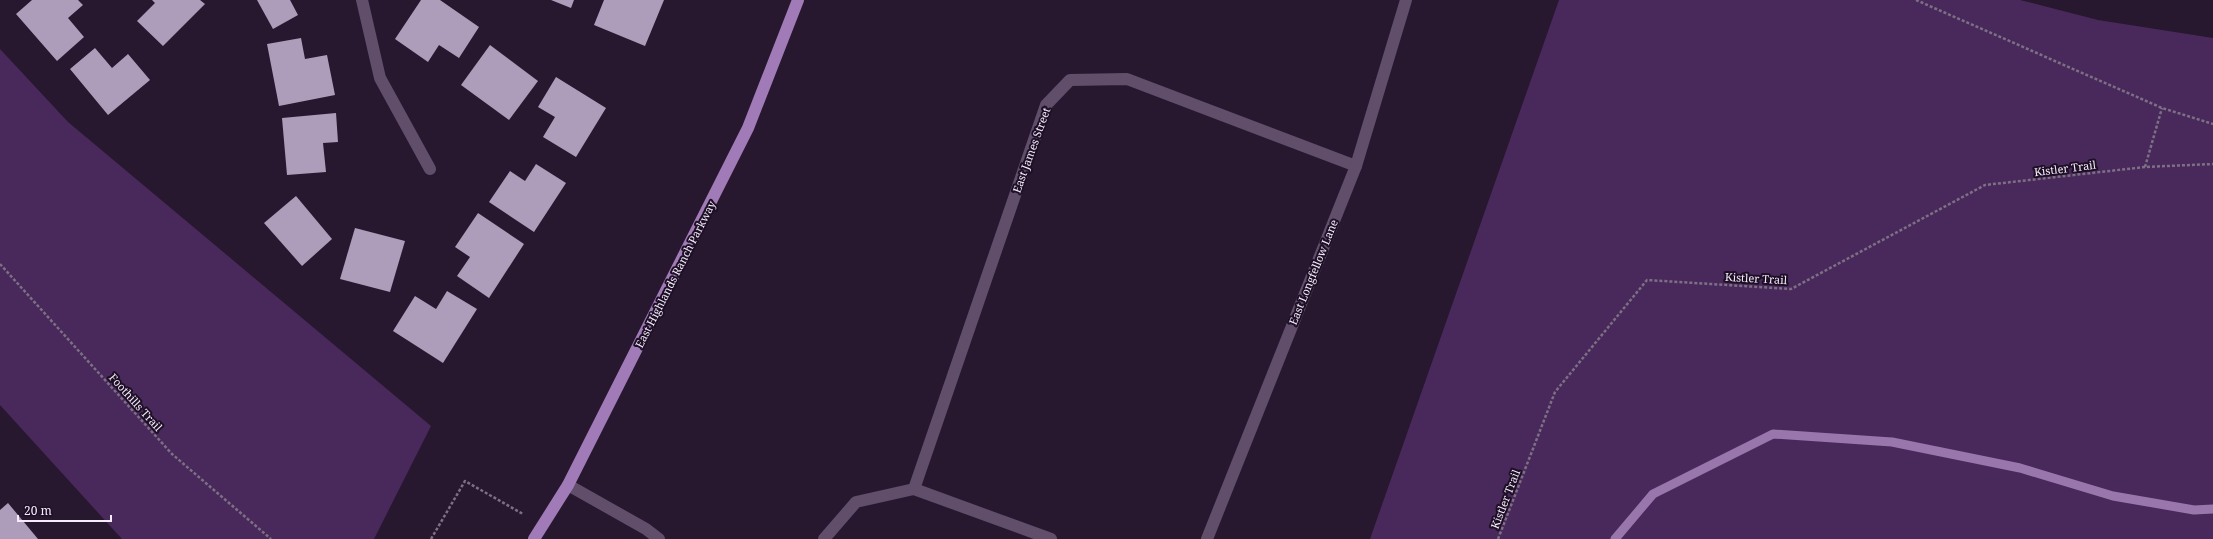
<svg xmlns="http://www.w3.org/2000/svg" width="2213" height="539" viewBox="0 0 2213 539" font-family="'Noto Serif',serif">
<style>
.green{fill:#49295b}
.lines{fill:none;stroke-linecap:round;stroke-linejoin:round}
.stream{stroke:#9977ac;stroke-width:9}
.building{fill:#ae9dba}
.path{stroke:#7d7084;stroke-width:2.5;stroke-dasharray:3 2;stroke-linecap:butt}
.minor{stroke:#604e6b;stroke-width:12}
.major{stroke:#a17bb8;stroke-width:12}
.labels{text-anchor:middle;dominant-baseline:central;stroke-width:4;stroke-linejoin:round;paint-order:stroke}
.street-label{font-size:11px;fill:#f6ecfc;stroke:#1d0f25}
</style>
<rect width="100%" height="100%" fill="#27182f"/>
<g class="green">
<polygon points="1559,0 2020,0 2098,20 2213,38 2213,539 1370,539"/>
<polygon points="0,49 68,122 431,426 374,539 122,539 0,405"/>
</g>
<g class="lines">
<polyline class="stream" points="1615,539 1653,494 1773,434 1892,442 2020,468 2113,496 2194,510 2213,509"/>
</g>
<g class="building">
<polygon points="32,0 78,0 83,5 68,18 84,37 57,61 16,14"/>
<polygon points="152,0 200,0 205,4 163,46 137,21 155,3"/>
<polygon points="257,0 290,0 298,15 273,29"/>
<polygon points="421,0 440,0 479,27 459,58 439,45 428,62 395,39"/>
<polygon points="551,0 574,0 571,8"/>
<polygon points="604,0 664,0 645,46 594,25"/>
<polygon points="301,38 305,59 327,55 335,95 279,106 267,44"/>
<polygon points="490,45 538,81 509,120 461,85"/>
<polygon points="95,48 112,68 128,54 150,80 108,115 70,69"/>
<polygon points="556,77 606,108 576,157 543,137 555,117 538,107"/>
<polygon points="336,113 338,142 323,143 326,172 287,175 282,118"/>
<polygon points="536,164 566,183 534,232 489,202 510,171 525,181"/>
<polygon points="296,196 332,239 302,266 264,223"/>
<polygon points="478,213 524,244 489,298 457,276 470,257 455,247"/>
<polygon points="355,228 405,241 390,292 340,279"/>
<polygon points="447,291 477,309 443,363 393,331 415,296 436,309"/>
<polygon points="8,503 38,539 0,539 0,510"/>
</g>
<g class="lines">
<g class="path">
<polyline points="1916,0 2162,108 2213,124"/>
<polyline points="2145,167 2162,108"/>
<polyline points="0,264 172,454 271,539"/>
<polyline points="431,539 465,481 523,514"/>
<polyline points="1498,539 1555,392 1647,280 1791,289 1985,185 2145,167 2213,164"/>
</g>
<g class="minor">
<polyline points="362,0 380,78 430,169"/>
<polyline points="568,485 646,529 659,539"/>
<polyline points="914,489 1046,105 1070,80 1127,79 1356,166"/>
<polyline points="824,539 856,502 914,489 1051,539"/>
<polyline points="1207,539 1356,166 1406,0"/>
</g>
<polyline class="major" points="534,539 568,485 748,128 798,0"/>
</g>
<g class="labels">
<g class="street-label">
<text transform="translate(1031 150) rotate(-70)">East James Street</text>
<text transform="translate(2065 168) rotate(-7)">Kistler Trail</text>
<text transform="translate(1313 272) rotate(-68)">East Longfellow Lane</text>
<text transform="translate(675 274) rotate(-63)">East Highlands Ranch Parkway</text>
<text transform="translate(1756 278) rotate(3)">Kistler Trail</text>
<text transform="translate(136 402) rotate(48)">Foothills Trail</text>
<text transform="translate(1505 499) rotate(-69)">Kistler Trail</text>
</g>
</g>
<path d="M18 515v6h93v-6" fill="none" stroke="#f6ecfc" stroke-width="2"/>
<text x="24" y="515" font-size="12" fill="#f6ecfc" stroke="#1d0f25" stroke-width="3" paint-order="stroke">20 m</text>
</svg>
